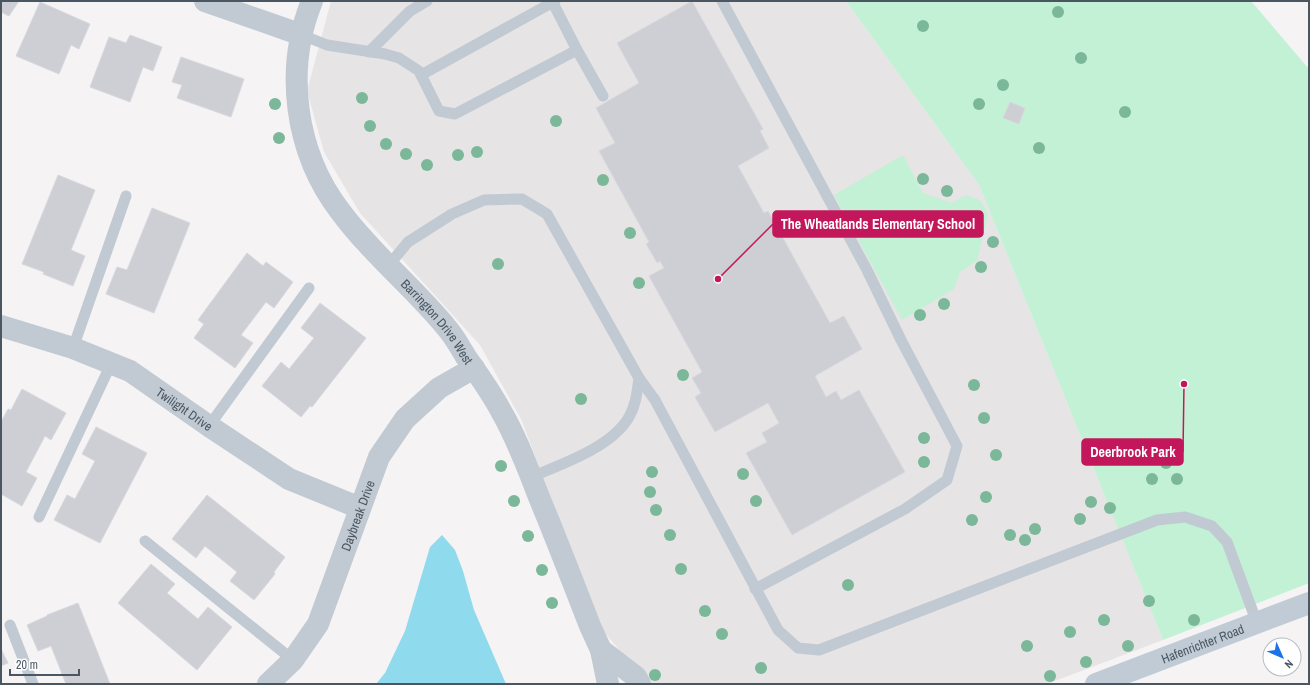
<svg xmlns="http://www.w3.org/2000/svg" width="1310" height="685" viewBox="0 0 1310 685" font-family="'Archivo Narrow',sans-serif">
<style>
.education{fill:#e6e4e5}
.green{fill:#c3f1d5}
.water{fill:#90daee}
.building{fill:#cdcfd5;stroke:#d7d9de}
.lines{fill:none;stroke-linecap:round;stroke-linejoin:round}
.lane{stroke:#c1cad2;stroke-width:11}
.street{stroke:#c1cad2;stroke-width:22}
.secondary{stroke:#c1cbd6;stroke-width:22}
.tree{fill:#7bb799}
.labels{text-anchor:middle;dominant-baseline:central;stroke-width:3;stroke-linejoin:round;paint-order:stroke}
.street-label{font-size:13px;fill:#4a5661;stroke:#fff}
.leader{fill:none;stroke:#c2185b;stroke-width:1.5}
.callout-dot{fill:#c2185b;stroke:#fff;stroke-width:1.5}
.callout{fill:#c2185b;stroke:#c2185b;stroke-width:1.5}
.callout-label{font-size:14px;text-anchor:middle;font-weight:bold;fill:#fff}
</style>
<rect width="100%" height="100%" fill="#f5f3f3"/>
<polygon class="education" points="331,1 846,1 979,185 1163,640 1047,684 647,684 601,628 521,419 480,345 360,213 324,152 307,91"/>
<g class="green">
<polygon points="846,1 1251,1 1309,69 1309,583 1163,640 979,185"/>
<polygon points="903,155 923,193 952,203 966,195 980,200 988,214 977,261 960,272 954,289 902,320 834,195"/>
</g>
<polygon class="water" points="442,535 455,550 463,571 474,610 506,684 376,684 385,673 405,631 430,547"/>
<g class="building">
<polygon points="1,1 19,1 9,16 1,12"/>
<polygon points="692,1 763,129 760,131 769,148 738,166 764,213 768,211 830,323 844,316 862,349 815,376 826,397 836,391 841,400 859,390 905,472 792,535 746,453 767,442 762,433 779,423 768,403 715,432 695,397 701,393 692,378 702,372 649,276 664,268 660,261 657,263 652,254 646,244 649,242 599,151 615,143 596,108 639,83 617,43"/>
<polygon points="40,2 90,24 79,49 71,45 59,74 16,56"/>
<polygon points="130,35 162,47 153,71 143,67 130,102 90,87 109,37 126,43"/>
<polygon points="181,57 244,79 231,117 177,98 182,85 172,82"/>
<polygon points="1010,102 1025,108 1019,124 1003,118"/>
<polygon points="58,175 95,190 71,250 85,256 73,286 43,274 44,272 22,264"/>
<polygon points="152,208 190,223 154,313 106,294 117,267 127,270"/>
<polygon points="247,253 263,266 266,262 293,282 274,308 266,302 241,335 253,343 235,368 194,338 204,324 198,320"/>
<polygon points="320,303 366,338 312,407 310,406 301,417 262,386 281,362 289,369 314,338 301,328"/>
<polygon points="22,389 66,413 51,440 45,436 26,472 37,478 22,506 1,494 1,422 8,409 11,410"/>
<polygon points="96,427 147,453 100,543 54,520 67,495 75,499 95,461 82,454"/>
<polygon points="207,495 285,557 274,572 275,574 254,600 230,581 237,572 205,546 196,558 172,539"/>
<polygon points="151,564 175,584 167,593 198,619 208,607 232,627 197,670 118,603"/>
<polygon points="78,603 110,684 66,684 51,646 38,651 27,625 47,616 47,615"/>
<polygon points="1,649 8,663 1,666"/>
</g>
<g class="lines">
<g class="lane">
<polyline points="552,1 577,50 603,96"/>
<polyline points="722,1 867,270 901,340 957,446 947,480 905,509 755,589"/>
<polyline points="302,35 327,45 385,54 399,58 419,71 439,111 455,114 577,50"/>
<polyline points="369,52 410,11 427,1"/>
<polyline points="421,75 555,1"/>
<path d="M389,265l19,-23 44,-28 32,-14 38,-1 25,15 92,164c-2,14 -3,27 -10,39 -17,30 -67,47 -98,60"/>
<polyline points="73,348 126,196"/>
<polyline points="639,378 655,400 778,630 798,648 819,650 1157,520 1185,517 1212,526 1227,542 1257,623"/>
<polyline points="209,426 309,288"/>
<polyline points="39,517 111,364"/>
<polyline points="145,541 293,660"/>
<polyline points="10,625 33,684"/>
</g>
<g class="street">
<polyline points="205,1 302,35"/>
<path id="s1" d="M312,1c-28,69 -17,151 28,210 31,42 73,76 106,116 8,9 14,20 20,30 12,17 25,35 35,54 17,29 28,61 40,91 17,41 33,83 49,124l11,24 7,34"/>
<path id="s2" d="M1,326l72,22 57,23 79,55 80,53 71,29"/>
<polyline points="601,650 636,677 640,684"/>
<path id="s3" d="M268,684l25,-24 25,-36 61,-167 26,-38 34,-31 35,-20"/>
</g>
<path class="secondary" id="s4" d="M1096,684l213,-81"/>
</g>
<g class="tree">
<circle cx="1058" cy="12" r="6"/>
<circle cx="923" cy="26" r="6"/>
<circle cx="1081" cy="58" r="6"/>
<circle cx="1003" cy="85" r="6"/>
<circle cx="362" cy="98" r="6"/>
<circle cx="275" cy="104" r="6"/>
<circle cx="979" cy="104" r="6"/>
<circle cx="1125" cy="112" r="6"/>
<circle cx="556" cy="121" r="6"/>
<circle cx="370" cy="126" r="6"/>
<circle cx="279" cy="138" r="6"/>
<circle cx="386" cy="144" r="6"/>
<circle cx="1039" cy="148" r="6"/>
<circle cx="477" cy="152" r="6"/>
<circle cx="406" cy="154" r="6"/>
<circle cx="458" cy="155" r="6"/>
<circle cx="427" cy="165" r="6"/>
<circle cx="923" cy="179" r="6"/>
<circle cx="603" cy="180" r="6"/>
<circle cx="947" cy="191" r="6"/>
<circle cx="630" cy="233" r="6"/>
<circle cx="993" cy="242" r="6"/>
<circle cx="498" cy="264" r="6"/>
<circle cx="981" cy="267" r="6"/>
<circle cx="639" cy="283" r="6"/>
<circle cx="944" cy="304" r="6"/>
<circle cx="920" cy="315" r="6"/>
<circle cx="683" cy="375" r="6"/>
<circle cx="974" cy="385" r="6"/>
<circle cx="581" cy="399" r="6"/>
<circle cx="984" cy="418" r="6"/>
<circle cx="924" cy="438" r="6"/>
<circle cx="996" cy="455" r="6"/>
<circle cx="924" cy="462" r="6"/>
<circle cx="1166" cy="463" r="6"/>
<circle cx="501" cy="466" r="6"/>
<circle cx="652" cy="472" r="6"/>
<circle cx="743" cy="474" r="6"/>
<circle cx="1152" cy="479" r="6"/>
<circle cx="1177" cy="479" r="6"/>
<circle cx="650" cy="492" r="6"/>
<circle cx="986" cy="497" r="6"/>
<circle cx="514" cy="501" r="6"/>
<circle cx="756" cy="501" r="6"/>
<circle cx="1091" cy="502" r="6"/>
<circle cx="1110" cy="508" r="6"/>
<circle cx="656" cy="510" r="6"/>
<circle cx="1080" cy="519" r="6"/>
<circle cx="972" cy="520" r="6"/>
<circle cx="1035" cy="529" r="6"/>
<circle cx="670" cy="535" r="6"/>
<circle cx="1010" cy="535" r="6"/>
<circle cx="528" cy="536" r="6"/>
<circle cx="1025" cy="540" r="6"/>
<circle cx="681" cy="569" r="6"/>
<circle cx="542" cy="570" r="6"/>
<circle cx="848" cy="585" r="6"/>
<circle cx="1149" cy="601" r="6"/>
<circle cx="552" cy="603" r="6"/>
<circle cx="705" cy="611" r="6"/>
<circle cx="1104" cy="620" r="6"/>
<circle cx="1194" cy="620" r="6"/>
<circle cx="1070" cy="632" r="6"/>
<circle cx="722" cy="634" r="6"/>
<circle cx="1027" cy="646" r="6"/>
<circle cx="1128" cy="646" r="6"/>
<circle cx="1086" cy="662" r="6"/>
<circle cx="761" cy="668" r="6"/>
<circle cx="655" cy="675" r="6"/>
<circle cx="1050" cy="676" r="6"/>
</g>
<g class="labels">
<g class="street-label">
<text stroke="none"><textPath href="#s1" startOffset="369">Barrington Drive West</textPath></text>
<text stroke="none"><textPath href="#s2" startOffset="203">Twilight Drive</textPath></text>
<text stroke="none"><textPath href="#s3" startOffset="194">Daybreak Drive</textPath></text>
<text stroke="none"><textPath href="#s4" startOffset="114">Hafenrichter Road</textPath></text>
</g>
</g>
<path class="leader" d="M718 279L773 224M1184 384L1183 452"/>
<g class="callout-dot">
<circle cx="718" cy="279" r="4"/>
<circle cx="1184" cy="384" r="4"/>
</g>
<g class="callout">
<rect x="773" y="211" width="210" height="26" rx="4"/>
<rect x="1082" y="439" width="101" height="26" rx="4"/>
</g>
<g class="callout-label">
<text x="878" y="229">The Wheatlands Elementary School</text>
<text x="1133" y="457">Deerbrook Park</text>
</g>
<rect width="1310" height="685" fill="none" stroke="#4a5661" stroke-width="4"/>
<g transform="translate(1282 657) rotate(135)"><circle r="19" fill="#ffffff" stroke="#b7bbc0"/>
<path d="M0-3L7 15L0 10L-7 15Z" fill="#1a73e8"/>
<text y="-6" font-size="11" font-weight="bold" text-anchor="middle" fill="#4a5661">N</text>
</g>
<path d="M10 669v6h69v-6" fill="none" stroke="#4a5661" stroke-width="2"/>
<text x="16" y="669" font-size="12" fill="#4a5661" stroke="#ffffff" stroke-width="3" paint-order="stroke">20 m</text>
</svg>
